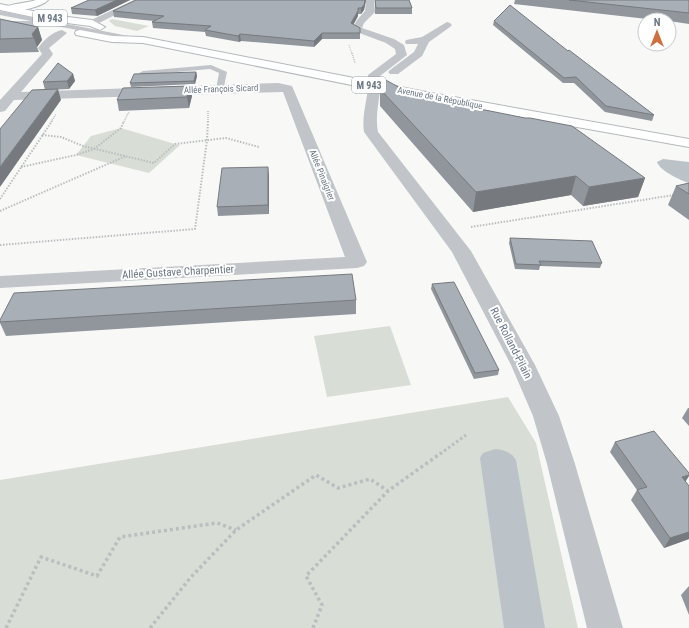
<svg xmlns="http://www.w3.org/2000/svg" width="689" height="628" viewBox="0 0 689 628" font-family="'Roboto Condensed',sans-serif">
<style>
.green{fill:#d8ddd6}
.water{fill:#bbc3c8}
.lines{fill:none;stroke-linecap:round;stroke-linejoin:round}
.secondary-casing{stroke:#b3b8bc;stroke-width:2}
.primary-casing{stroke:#b4b8bc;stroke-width:2}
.path-far4{stroke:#bbbdc0;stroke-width:1;stroke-dasharray:1 1;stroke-linecap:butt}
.path-far3{stroke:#bbbdc0;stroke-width:1.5;stroke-dasharray:1 1;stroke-linecap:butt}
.path-far2{stroke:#bbbdc0;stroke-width:2;stroke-dasharray:1.5 1.5;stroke-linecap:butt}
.path-far1{stroke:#bbbdc0;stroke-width:3;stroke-dasharray:2.5 2.5;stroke-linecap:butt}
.path{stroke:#bbbdc0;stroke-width:3.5;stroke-dasharray:3 3;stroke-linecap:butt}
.lane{fill:#c1c4c8;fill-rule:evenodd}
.street{fill:#c1c4c8;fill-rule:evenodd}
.secondary{fill:#fff;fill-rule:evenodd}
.primary{fill:#fff;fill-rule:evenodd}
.wall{fill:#91969d}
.shaded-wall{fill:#767a7f}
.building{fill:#a9afb6;stroke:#767a7f}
.labels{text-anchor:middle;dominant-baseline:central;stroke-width:4;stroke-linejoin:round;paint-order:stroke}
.far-street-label{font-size:9px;fill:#6b7784;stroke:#fff}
.shield{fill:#fff;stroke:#97a0a9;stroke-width:1}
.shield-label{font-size:10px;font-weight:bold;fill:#6b7784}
.street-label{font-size:11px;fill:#6b7784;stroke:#fff}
</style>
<rect width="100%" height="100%" fill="#f8f9f7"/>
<g class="green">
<polygon points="112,19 149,26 137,31 115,26 109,21"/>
<polygon points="121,128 175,144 180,145 149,173 76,155 91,136"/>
<polygon points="390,326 411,385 327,397 314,336"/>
<polygon points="508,397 536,443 578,628 0,628 0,480"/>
</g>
<g class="water">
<path d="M663,159l26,3v21c-8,-2 -30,-13 -32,-21z"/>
<path d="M495,449c10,1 16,3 21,11l29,168h-41l-24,-170 3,-5z"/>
</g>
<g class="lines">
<defs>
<path id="secondary" d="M36,0h12c-6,7 -37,15 -44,8 4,-4 24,-5 32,-8z"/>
<g id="primary">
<polygon points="0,4 52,15 92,20 105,27 100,30 90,26 52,21 0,10"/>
<polygon points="80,30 112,36 143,37 426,92 689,139 689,147 426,100 143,43 112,42 76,35 75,33 76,31"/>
</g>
</defs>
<use href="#secondary" class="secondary-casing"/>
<use href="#primary" class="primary-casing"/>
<polyline class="path-far4" points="349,45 352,54"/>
<g class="path-far3">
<polyline points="352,53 355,63"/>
<polyline points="51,122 56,114"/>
<polyline points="124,122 128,113 130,113"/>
<polyline points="208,122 208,110"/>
</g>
<g class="path-far2">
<polyline points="42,135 61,137 83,146 154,163 175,144 226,138 259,147"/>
<polyline points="21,167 76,155 94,149 121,128 124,121"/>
<polyline points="0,199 52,121"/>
<polyline points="0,211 126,156"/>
<polyline points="471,227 674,195"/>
<polyline points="0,245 195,229 207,140 208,121"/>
</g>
<polyline class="path-far1" points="440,454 466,435"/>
<g class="path">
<polyline points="6,628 41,557 97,576 120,537 217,523 236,530"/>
<polyline points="150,628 191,577 236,530 316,475 338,488 370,479 388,491 441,453"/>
<polyline points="313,628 322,605 306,576 388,491"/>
</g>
<g class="lane">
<polygon points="0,11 139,38 142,40 139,42 0,15"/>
<polygon points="211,65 227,72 223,91 220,91 216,89 219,73 210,69 143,75 139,73 143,71"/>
</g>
<g class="street">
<polygon points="134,0 145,0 95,25 92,26 87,23 89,21"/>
<path d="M366,0h8l1,12 -11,11 -2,5 32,11 10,6 3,10 -27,21c2,19 -6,37 -2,56l93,119 64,114 24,51 16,48 48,164h-36l-40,-164 -14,-48 -22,-51 -59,-113 -88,-120c-3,-20 6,-37 4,-57l28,-21 -1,-5 -9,-6 -32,-12 -2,-2 5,-9 8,-9z"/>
<polygon points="0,21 38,21 43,24 38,27 0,27"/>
<polygon points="447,22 450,23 452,25 450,27 429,42 422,56 398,74 390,74 388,72 390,70 414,52 418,44 406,44 405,42 406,40 422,37"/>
<path d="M62,30l5,3 -18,15 4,6 -2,3 -30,35 257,-9 14,3 75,176 -3,4 -7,2 -357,20v-12l345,-19 -62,-165 -269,8 -9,11 -5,1v-12l42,-46 -4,-6c6,-8 14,-16 24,-18z"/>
</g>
<use href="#secondary" class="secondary"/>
<use href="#primary" class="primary"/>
</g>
<g class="wall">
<polygon points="89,0 130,0 97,16 72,14 71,8"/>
<polygon points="366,0 364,10 361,14 358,14 358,16 353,25 360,33 360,39 322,39 314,47 241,41 239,42 206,36 205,32 153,28 152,22 154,21 114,17 113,11"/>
<polygon points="375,0 409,0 412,8 412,14 375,14"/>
<polygon points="515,0 689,0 689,24 669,21 669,20 656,20 514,4"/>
<polygon points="0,19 38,27 42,40 37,47 39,52 0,53"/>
<polygon points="494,21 568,51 654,115 652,121 605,112 574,83 563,83 493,25"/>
<polygon points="196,72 197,76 195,84 131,87 130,83"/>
<polygon points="73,74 75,81 69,89 45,90 43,82"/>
<polygon points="190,86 192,96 189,108 119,111 117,100"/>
<polygon points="380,89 415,96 645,178 638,197 583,206 571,195 473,212 380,106"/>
<polygon points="269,175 269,214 218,216 217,207"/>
<polygon points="689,183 689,220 668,205 676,186"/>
<polygon points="510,238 602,263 600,268 540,266 539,270 515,269 509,243"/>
<polygon points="432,284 499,370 498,375 474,379 431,289"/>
<polygon points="356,300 356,314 6,336 0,323 0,320"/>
<polygon points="688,408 689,408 689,426 682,418"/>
<polygon points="615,442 686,482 689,486 689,539 664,548 631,500 637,490 610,452"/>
<polygon points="689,586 689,615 681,595"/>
</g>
<g class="shaded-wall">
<polygon points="117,0 130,0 97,16 95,10"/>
<polygon points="365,0 366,0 364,10 361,14 361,8"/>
<polygon points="358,11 358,16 351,29 351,23"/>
<polygon points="38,27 42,40 37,47 34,38 32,34"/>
<polygon points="322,33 322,39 314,47 314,41"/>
<polygon points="240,34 241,41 239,42 238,36"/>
<polygon points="196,72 197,76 195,84 194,81"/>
<polygon points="73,74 75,81 69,89 67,81"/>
<polygon points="190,86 192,96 189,108 187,97"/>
<polygon points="58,89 61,100 0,187 0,167"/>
<polygon points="268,167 269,175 269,214 268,205"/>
<polygon points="576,176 571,195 473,212 476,192"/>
<polygon points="645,178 638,197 583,206 589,187"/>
<polygon points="689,475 689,476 684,484 682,477"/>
<polygon points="689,532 689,539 664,548 670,538"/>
</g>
<g class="building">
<polygon points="89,0 117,0 95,10 71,8"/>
<polygon points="136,0 365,0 364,5 361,8 358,8 358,11 351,23 360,28 360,33 322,33 314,41 240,34 238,36 205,30 211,26 152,22 164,16 113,11"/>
<polygon points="375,0 409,0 412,8 376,8"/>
<polygon points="569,0 689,0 689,13"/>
<polygon points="510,5 568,51 569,50 654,115 606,106 576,77 564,78 494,21"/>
<polygon points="0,19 38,27 32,34 34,38 0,39"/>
<polygon points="58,63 73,74 67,81 43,82"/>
<polygon points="196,72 194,81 130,83 134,74"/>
<polygon points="382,78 415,96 525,118 530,118 572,126 645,178 589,187 576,176 476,192 380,89"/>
<polygon points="190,86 187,97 117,100 123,88"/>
<polygon points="58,89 0,167 0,129 32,90"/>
<polygon points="268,167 268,205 217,207 222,168"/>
<polygon points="689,183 689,194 676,186"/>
<polygon points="510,238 592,241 602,263 539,261 541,265 516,264"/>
<polygon points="352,274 356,300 0,322 0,320 14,293"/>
<polygon points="454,282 499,370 475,373 432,284"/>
<polygon points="654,431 689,473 689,475 682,477 689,486 689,532 670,538 637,490 647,487 615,442"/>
</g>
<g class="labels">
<g class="far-street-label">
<text transform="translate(221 89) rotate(-2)">Allée François Sicard</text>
<text transform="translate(440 98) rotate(11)">Avenue de la République</text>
<text transform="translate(322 175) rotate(68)">Allée Pinaigrier</text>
</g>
<g class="shield">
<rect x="33" y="10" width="34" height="16" rx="3"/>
<rect x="352" y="77" width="34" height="16" rx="3"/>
</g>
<g class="shield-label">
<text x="50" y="18">M 943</text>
<text x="369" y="85">M 943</text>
</g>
<g class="street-label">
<text transform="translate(178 272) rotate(-3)">Allée Gustave Charpentier</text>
<text transform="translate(511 343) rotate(63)">Rue Rolland-Pilain</text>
</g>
</g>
<g transform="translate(657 32)"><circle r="19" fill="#ffffff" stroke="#c4c9ce"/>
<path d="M0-3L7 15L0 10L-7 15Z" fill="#cf6f40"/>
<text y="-6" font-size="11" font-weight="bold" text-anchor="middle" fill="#6b7784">N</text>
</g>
</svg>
